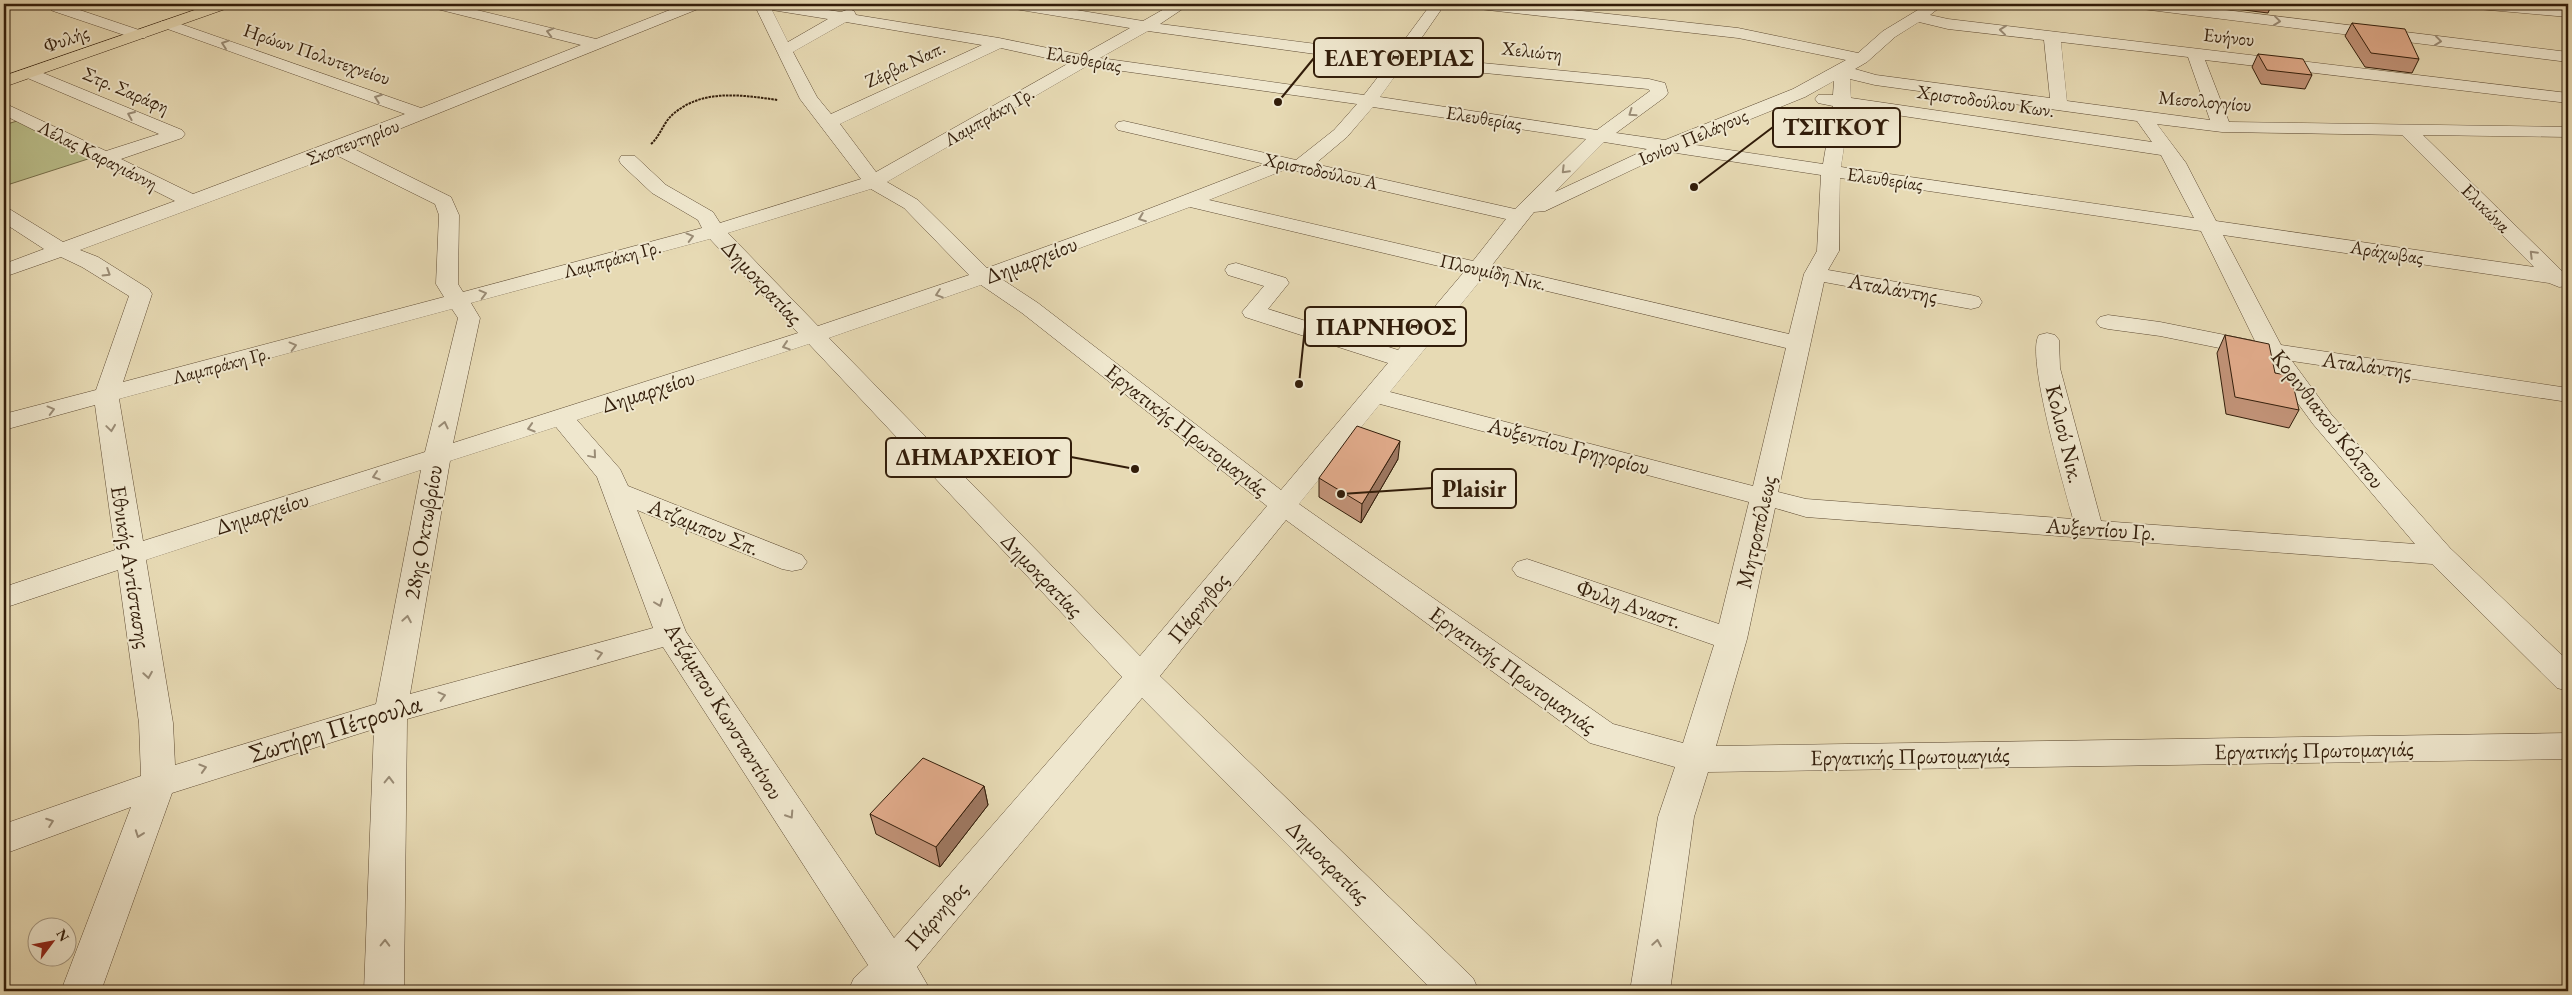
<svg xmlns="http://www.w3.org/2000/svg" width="2572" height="995" viewBox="0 0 2572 995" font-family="'EB Garamond',serif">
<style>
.green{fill:#babe8a;stroke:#766e4a}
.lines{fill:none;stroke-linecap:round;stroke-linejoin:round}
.minor-casing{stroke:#5f4c34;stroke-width:1}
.major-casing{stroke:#321d0a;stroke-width:1}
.path{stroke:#321d0a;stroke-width:2;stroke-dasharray:2.5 1;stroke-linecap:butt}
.minor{fill:#efe7ce;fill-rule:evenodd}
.major{fill:#e7dab4;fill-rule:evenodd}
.wall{fill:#c29378;stroke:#321d0a}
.shaded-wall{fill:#9e7861;stroke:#321d0a}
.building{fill:#e1ab8b;stroke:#321d0a}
.oneway{stroke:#9a8c76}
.labels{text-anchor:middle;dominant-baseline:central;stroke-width:4;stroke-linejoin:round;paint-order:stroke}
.far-street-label{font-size:19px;fill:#321d0a;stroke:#efe7ce}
.street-label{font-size:22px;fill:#321d0a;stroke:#efe7ce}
.near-street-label{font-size:26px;fill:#321d0a;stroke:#efe7ce}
.leader{fill:none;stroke:#321d0a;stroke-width:2}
.callout-dot{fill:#321d0a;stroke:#efe7ce;stroke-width:2}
.callout{fill:#efe7ce;stroke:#321d0a;stroke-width:2}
.callout-label{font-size:24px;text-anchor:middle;font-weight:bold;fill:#321d0a}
</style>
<rect width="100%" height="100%" fill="#e7dab4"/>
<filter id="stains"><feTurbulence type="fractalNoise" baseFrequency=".004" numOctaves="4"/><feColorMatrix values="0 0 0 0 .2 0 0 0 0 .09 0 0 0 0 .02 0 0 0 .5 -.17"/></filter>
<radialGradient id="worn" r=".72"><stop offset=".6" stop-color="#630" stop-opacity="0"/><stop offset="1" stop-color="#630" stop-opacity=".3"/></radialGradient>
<polygon class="green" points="17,121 91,158 4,186 4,125"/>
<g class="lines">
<defs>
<g id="minor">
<polygon points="44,4 62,4 145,32 147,35 145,38 133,38 53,11"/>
<path d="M427,4h25l144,35 89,-35h21l-3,3 -351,141 99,49 8,18 -1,69 5,8 239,-64 -4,-8 -46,-27 -31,-29 -2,-4 2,-4h14l31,29 47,27 7,11 141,-44 -61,-80 -46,-95h36l51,8 8,-3 5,2 2,4 143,23 83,17 48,-27 -115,-19 -7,-5h32l103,17 30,-17h17l-30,20 234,30 37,-50h14l-36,52 240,23 16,4 3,10 -3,4 -49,36 49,7 128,-51 53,-29 -108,-22 -259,-29 -7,-5h45l221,24 120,25 25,-22 43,-26 6,-1 7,4 -9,7 18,4 620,74v10l-363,-43 24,62 339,5v10l-145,-2 140,137h5v14l-9,1 -10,-4 -326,-48 58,110 287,43v14l-276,-41 39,53 119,134 118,113v30l-11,-3 -125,-124 -626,-47 -31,-9 -28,131 -31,107 852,-13v26l-860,13 -14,45 -24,174h-40l28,-174 17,-50 -85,-24 -304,-223 -126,156 313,302 6,13h-46l-291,-293 -225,269 14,24h-83l6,-13 14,-13 -205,-318 -256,72 -3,272h-40l10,-262 -202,64 -71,198h-40l70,-184 -127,47v-30l137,-48 -2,-53 -21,-153 -114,38v-21l111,-37 -20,-145 -91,25v-16l92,-24 33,-94 -47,-29 -21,-10 -57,20v-13l40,-15 -40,-26v-15l7,2 52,32 112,-41 -171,-86v-12l102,48 53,-17 -134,-57 -2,-4 2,-4 6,-1 151,62 3,4 -3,4 -61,21 72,35 212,-80 -243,-87 -3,-3 3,-3h10l249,87 160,-63 -152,-38zM772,10l56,9 -40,23zM846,22l136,23 -151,69 -14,-17 -24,-45zM1919,22l29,7 96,11 6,58 -174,-23 -21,-6 12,-7 28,-25zM1148,31l240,33 -24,31 -264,-37zM2061,42l127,15 22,63 -143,-19zM1001,48l68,15 -193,109 -36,-48zM1403,65l245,24 2,2 -53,39 -217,-33zM1087,66l270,38 -23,26 -38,30 -172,-39 -6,1 -3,4 3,4 147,34 -145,56 -133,48 -69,-68 -31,-18zM1850,79l25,6 262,36 15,21 -301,-44zM1834,81l-1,14h-15l-3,4 3,4 15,3 -10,58 -134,-20 116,-47zM1373,107l213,32 -71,70 -200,-45 32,-27zM1850,108l311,47 33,63 -353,-51zM2157,124l65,8 180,3 132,132 -318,-46 -30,-58zM1604,142l43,7 -92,43zM1670,152l151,23 -4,76 -13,23 -15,60 -297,-69 42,-53 11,-1zM336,155l99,49 4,11 -3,69 8,13 -321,85 29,-88 -3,-5 -51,-32 -18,-7zM1287,169l219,50 -33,42 -264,-61zM1840,178l361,53 54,110 -95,-19 -52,-7 -8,2 -4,5 4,5 8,2 52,7 104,21 49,67 102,120 -314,-23 -41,-153 -1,-28 -4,-5 -8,-2 -8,2c-14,19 26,154 34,184l-267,-20 -28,-7 46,-210 147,27 8,-2 3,-5 -3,-5 -8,-2 -143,-25 11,-19zM871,189l33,19 65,67 -151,51 -90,-93zM1190,207l274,65 -66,78 -130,-41 21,-26 -3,-5 -50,-15 -8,2 -3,5 3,5 36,11 -22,26 3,5 143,46 -107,127 -243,-187 -38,-25zM710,239l88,94 -345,110 27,-125 -9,-15zM1484,276l302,72 -33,138 -363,-94zM981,285l41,28 245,193 -127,150 -311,-318zM452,309l6,9 -33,134 -282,89 -24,-142zM809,344l313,333 -228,261 -208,-306 -49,-122 145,59 10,2 10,-2 5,-7 -5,-7 -174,-69 -8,-17 -43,-49zM1380,404l369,98 -30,122 -192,-65 -10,3 -5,7 5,7 197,69 -31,98 -70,-19 -314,-220zM556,427l41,50 56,151 -243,66 40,-233zM421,470l-45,234 -201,61 -2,-42 -27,-163z"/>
<polygon points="2134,4 2177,4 2568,52 2568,62 2142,9"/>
<polygon points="2470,4 2526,4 2568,7 2568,17 2478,9"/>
</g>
<polygon id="major" points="212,4 234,4 231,7 4,87 4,76"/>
</defs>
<use href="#minor" class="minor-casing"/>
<use href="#major" class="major-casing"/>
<path class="path" d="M651,144c9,-8 12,-20 20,-28 30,-28 70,-21 107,-16"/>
<use href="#minor" class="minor"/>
<use href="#major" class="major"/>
</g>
<g class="wall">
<polygon points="2218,4 2272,4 2268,13 2220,7"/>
<polygon points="2352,23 2419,59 2412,73 2365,67 2345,36"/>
<polygon points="2258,54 2312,75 2305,89 2261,84 2252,67"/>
<polygon points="2225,335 2275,373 2299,410 2289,428 2226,414 2217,353"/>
<polygon points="1398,459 1361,523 1319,497 1319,478"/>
<polygon points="984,786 988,805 940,867 876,834 870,814"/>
</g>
<g class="shaded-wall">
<polygon points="1400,441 1398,459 1361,523 1362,504"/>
<polygon points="984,786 988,805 940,867 936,847"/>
</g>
<g class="building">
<polygon points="2352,23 2405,29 2419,59 2371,53"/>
<polygon points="2258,54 2303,59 2312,75 2267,70"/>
<polygon points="2225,335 2269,344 2275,373 2291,376 2299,410 2235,397"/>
<polygon points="1357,426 1400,441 1362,504 1319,478"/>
<polygon points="923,758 984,786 936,847 870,814"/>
</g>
<defs><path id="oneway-chevron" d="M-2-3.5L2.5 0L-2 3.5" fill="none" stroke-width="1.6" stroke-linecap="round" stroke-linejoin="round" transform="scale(1.25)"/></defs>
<g class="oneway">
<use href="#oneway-chevron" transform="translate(2277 21) rotate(7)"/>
<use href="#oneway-chevron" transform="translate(2003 30) rotate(-174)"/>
<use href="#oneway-chevron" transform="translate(550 32) rotate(-166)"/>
<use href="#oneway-chevron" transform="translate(2438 41) rotate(7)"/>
<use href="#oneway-chevron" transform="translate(225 44) rotate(-161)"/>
<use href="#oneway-chevron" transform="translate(378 98) rotate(-160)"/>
<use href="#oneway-chevron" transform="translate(1632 113) rotate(145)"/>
<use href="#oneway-chevron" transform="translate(131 115) rotate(-157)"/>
<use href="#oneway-chevron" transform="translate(1565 170) rotate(135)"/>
<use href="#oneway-chevron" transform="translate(1142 218) rotate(159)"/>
<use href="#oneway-chevron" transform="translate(690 237) rotate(-15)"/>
<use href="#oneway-chevron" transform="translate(2533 254) rotate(-135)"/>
<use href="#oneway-chevron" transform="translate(107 273) rotate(32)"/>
<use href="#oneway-chevron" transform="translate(483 294) rotate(-15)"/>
<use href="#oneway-chevron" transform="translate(939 294) rotate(161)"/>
<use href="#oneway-chevron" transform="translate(293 346) rotate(-15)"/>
<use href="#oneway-chevron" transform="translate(786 346) rotate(162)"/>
<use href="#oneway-chevron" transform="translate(51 410) rotate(-15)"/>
<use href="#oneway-chevron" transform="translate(444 425) rotate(-77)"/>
<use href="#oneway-chevron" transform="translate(111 428) rotate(82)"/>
<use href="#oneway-chevron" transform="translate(531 428) rotate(163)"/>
<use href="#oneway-chevron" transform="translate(593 455) rotate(50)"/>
<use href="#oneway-chevron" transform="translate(376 476) rotate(162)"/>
<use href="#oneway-chevron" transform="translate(659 603) rotate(69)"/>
<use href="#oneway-chevron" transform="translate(407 619) rotate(-80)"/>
<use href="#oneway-chevron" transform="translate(599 654) rotate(-15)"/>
<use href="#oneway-chevron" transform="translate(148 675) rotate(81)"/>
<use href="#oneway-chevron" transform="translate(442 696) rotate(-15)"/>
<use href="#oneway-chevron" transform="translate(203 768) rotate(-17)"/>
<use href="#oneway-chevron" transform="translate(389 780) rotate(-89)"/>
<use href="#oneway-chevron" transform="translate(790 815) rotate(57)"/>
<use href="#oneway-chevron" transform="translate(50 822) rotate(-20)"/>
<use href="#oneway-chevron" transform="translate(139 834) rotate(110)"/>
<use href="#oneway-chevron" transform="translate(385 943) rotate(-89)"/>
<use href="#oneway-chevron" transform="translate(1657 943) rotate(-81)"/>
</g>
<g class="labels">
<g class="far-street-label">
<text transform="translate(2229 37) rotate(6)">Ευήνου</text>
<text transform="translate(66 39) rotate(-20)">Φυλής</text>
<text transform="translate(1532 51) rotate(6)">Χελιώτη</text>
<text transform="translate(317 54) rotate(19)">Ηρώων Πολυτεχνείου</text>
<text transform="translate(1084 59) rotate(10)">Ελευθερίας</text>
<text transform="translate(905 64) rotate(-25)">Ζέρβα Ναπ.</text>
<text transform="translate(126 90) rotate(23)">Στρ. Σαράφη</text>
<text transform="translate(1986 101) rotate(8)">Χριστοδούλου Κων.</text>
<text transform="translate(2205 101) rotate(5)">Μεσολογγίου</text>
<text transform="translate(989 116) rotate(-30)">Λαμπράκη Γρ.</text>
<text transform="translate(1484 118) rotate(9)">Ελευθερίας</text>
<text transform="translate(1693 137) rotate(-23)">Ιονίου Πελάγους</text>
<text transform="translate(353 142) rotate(-21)">Σκοπευτηρίου</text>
<text transform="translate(98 155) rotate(27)">Λέλας Καραγιάννη</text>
<text transform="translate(1321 171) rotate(12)">Χριστοδούλου Α</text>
<text transform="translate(1885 179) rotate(8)">Ελευθερίας</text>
<text transform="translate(2486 208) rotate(45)">Ελικώνα</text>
<text transform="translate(2387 252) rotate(9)">Αράχωβας</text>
<text transform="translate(612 259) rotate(-15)">Λαμπράκη Γρ.</text>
<text transform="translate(1493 272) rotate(13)">Πλουμίδη Νικ.</text>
<text transform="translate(221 365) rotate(-15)">Λαμπράκη Γρ.</text>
</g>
<g class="street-label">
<text transform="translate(1031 260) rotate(-21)">Δημαρχείου</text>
<text transform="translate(762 282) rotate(47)">Δημοκρατίας</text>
<text transform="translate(1893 288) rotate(10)">Αταλάντης</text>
<text transform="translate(2367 365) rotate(8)">Αταλάντης</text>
<text transform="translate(648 391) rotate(-18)">Δημαρχείου</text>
<text transform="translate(2328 419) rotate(52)">Κορινθιακού Κόλπου</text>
<text transform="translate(1187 430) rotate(38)">Εργατικής Πρωτομαγιάς</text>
<text transform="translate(2065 434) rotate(76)">Κολιού Νικ.</text>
<text transform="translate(1569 446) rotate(15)">Αυξεντίου Γρηγορίου</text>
<text transform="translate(262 513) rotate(-18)">Δημαρχείου</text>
<text transform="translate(704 527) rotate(22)">Ατζαμπου Σπ.</text>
<text transform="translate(2101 529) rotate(4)">Αυξεντίου Γρ.</text>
<text transform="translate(423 532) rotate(-80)">28ης Οκτωβρίου</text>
<text transform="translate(1756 532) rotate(-77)">Μητροπόλεως</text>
<text transform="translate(131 567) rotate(81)">Εθνικής Αντίστασης</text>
<text transform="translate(1042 575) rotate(46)">Δημοκρατίας</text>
<text transform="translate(1629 604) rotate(19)">Φυλη Αναστ.</text>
<text transform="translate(1198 608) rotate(-51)">Πάρνηθος</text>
<text transform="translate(1513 670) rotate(36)">Εργατικής Πρωτομαγιάς</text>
<text transform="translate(724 711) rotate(58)">Ατζάμπου Κωνσταντίνου</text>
<text transform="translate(2314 750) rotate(-1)">Εργατικής Πρωτομαγιάς</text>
<text transform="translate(1910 756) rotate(-1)">Εργατικής Πρωτομαγιάς</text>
<text transform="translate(1328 862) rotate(45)">Δημοκρατίας</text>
<text transform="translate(936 916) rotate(-49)">Πάρνηθος</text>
</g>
<g class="near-street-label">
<text transform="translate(335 728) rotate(-17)">Σωτήρη Πέτρουλα</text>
</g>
</g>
<path class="leader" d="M1278 102L1314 58M1694 187L1773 127M1299 384L1305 327M1135 469L1071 457M1341 494L1432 488"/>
<g class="callout-dot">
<circle cx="1278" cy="102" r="5"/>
<circle cx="1694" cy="187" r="5"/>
<circle cx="1299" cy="384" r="5"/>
<circle cx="1135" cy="469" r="5"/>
<circle cx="1341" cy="494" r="5"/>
</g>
<g class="callout">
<rect x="1314" y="38" width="169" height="39" rx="5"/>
<rect x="1773" y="108" width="127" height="39" rx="5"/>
<rect x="1305" y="307" width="161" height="39" rx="5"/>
<rect x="886" y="438" width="185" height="39" rx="5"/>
<rect x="1432" y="469" width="84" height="39" rx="5"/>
</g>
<g class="callout-label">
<text x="1399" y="66">ΕΛΕΥΘΕΡΙΑΣ</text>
<text x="1836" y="135">ΤΣΙΓΚΟΥ</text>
<text x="1386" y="335">ΠΑΡΝΗΘΟΣ</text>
<text x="978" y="465">ΔΗΜΑΡΧΕΙΟΥ</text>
<text x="1474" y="497">Plaisir</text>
</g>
<rect width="2572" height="995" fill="none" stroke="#e7dab4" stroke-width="20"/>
<rect x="5" y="5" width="2562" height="985" fill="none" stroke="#321d0a" stroke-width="2.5"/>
<rect x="10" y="10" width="2552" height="975" fill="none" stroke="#321d0a"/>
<g transform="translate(52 942) rotate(58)"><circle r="24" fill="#efe7ce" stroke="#a39680"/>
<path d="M0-4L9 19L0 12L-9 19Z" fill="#8f2418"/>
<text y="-8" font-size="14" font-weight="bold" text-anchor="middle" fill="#321d0a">N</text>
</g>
<rect width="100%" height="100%" filter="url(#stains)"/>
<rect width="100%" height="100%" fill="url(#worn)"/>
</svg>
